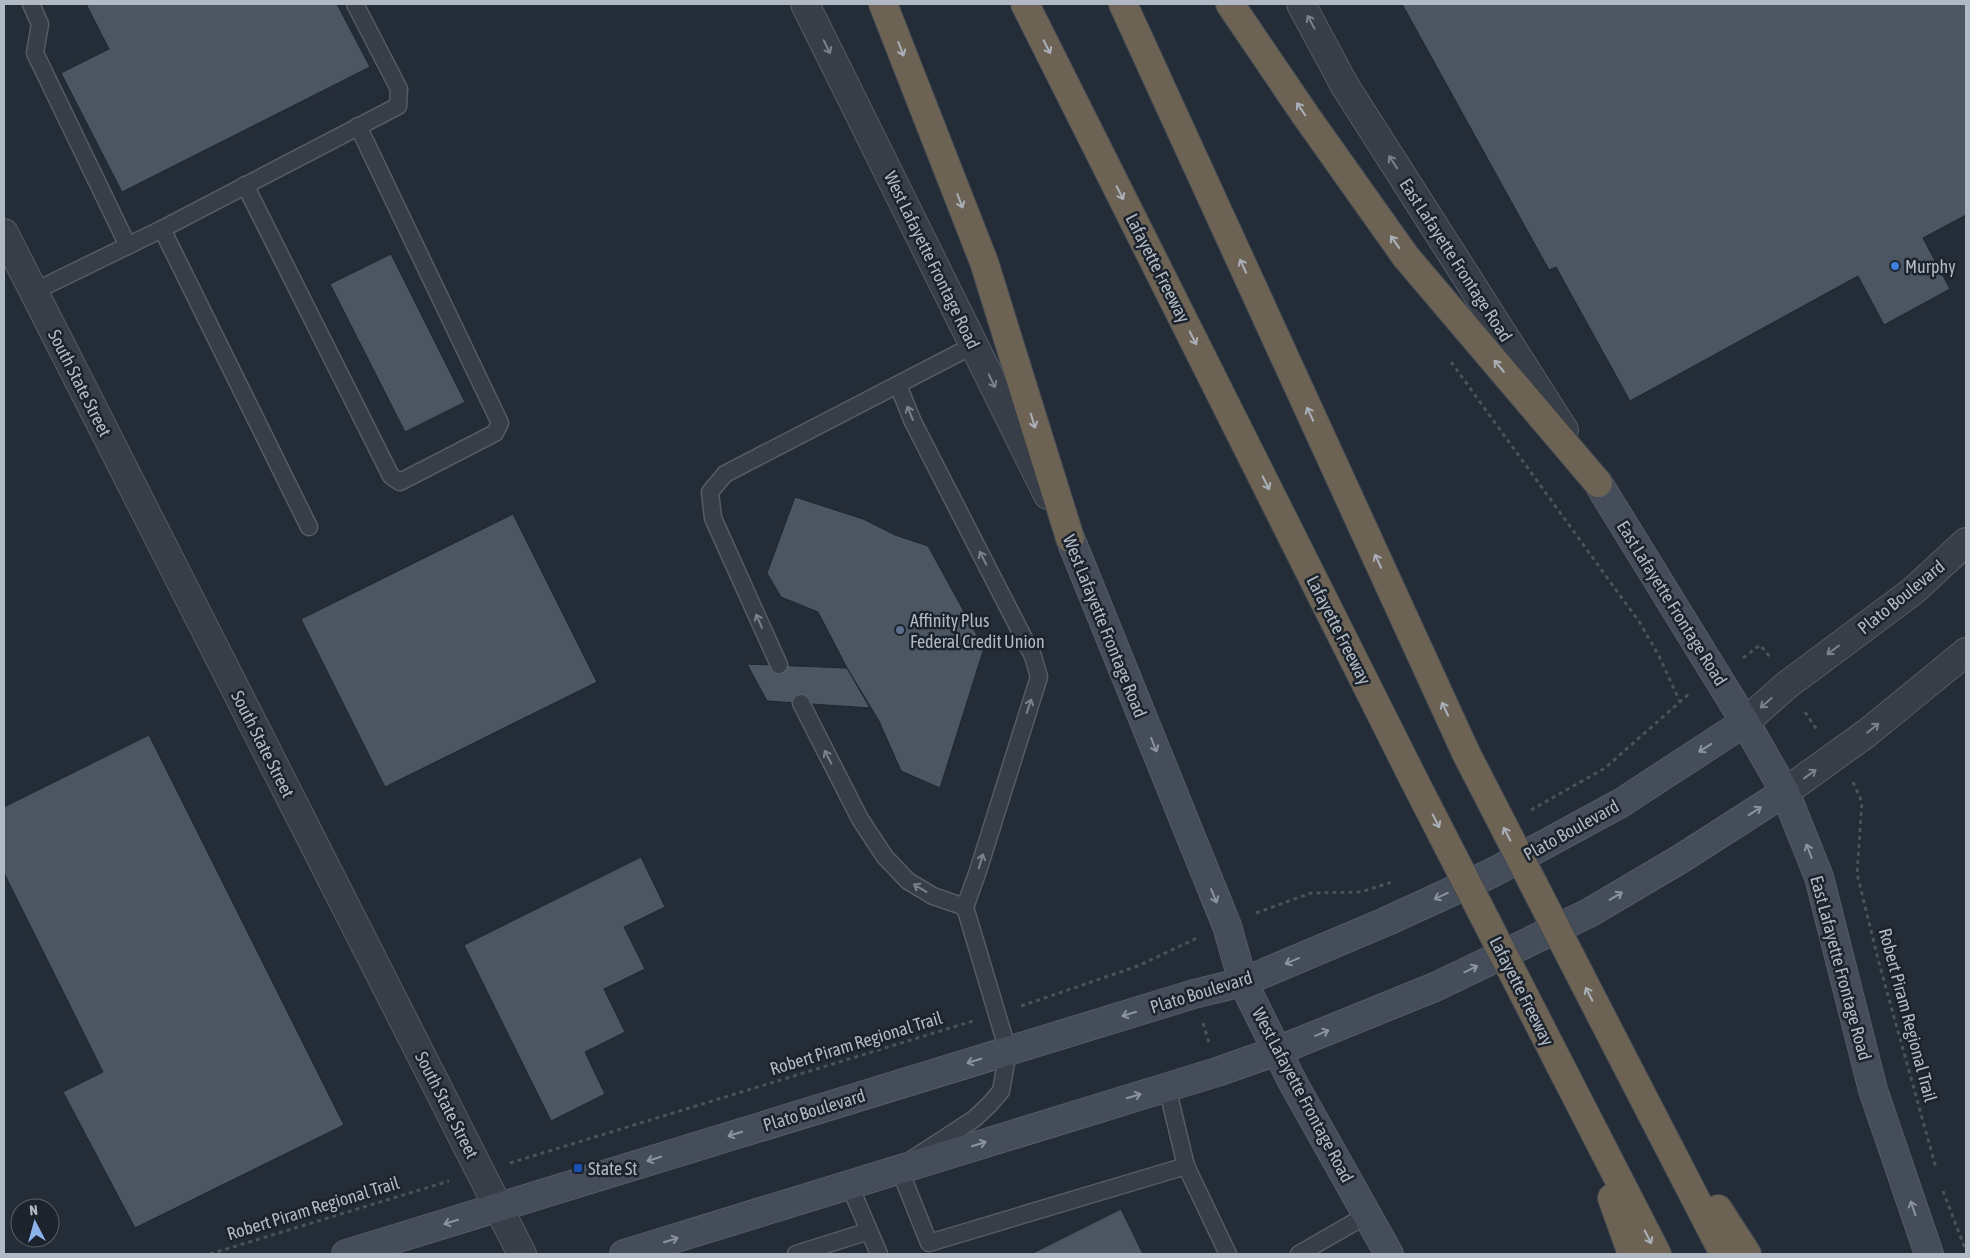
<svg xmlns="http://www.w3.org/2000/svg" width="1970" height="1258" viewBox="0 0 1970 1258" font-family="'Asap Condensed',sans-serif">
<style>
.building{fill:#4c5663;stroke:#1e252e}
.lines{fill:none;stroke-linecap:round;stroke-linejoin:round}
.service-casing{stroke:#545c65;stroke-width:19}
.minor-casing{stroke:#545c65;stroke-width:30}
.tertiary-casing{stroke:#545c65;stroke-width:30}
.secondary-casing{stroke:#545c65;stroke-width:30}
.motorway-casing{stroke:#414952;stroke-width:30}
.path{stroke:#455558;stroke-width:3;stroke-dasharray:4 4;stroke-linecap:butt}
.service{stroke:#373e48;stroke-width:16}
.minor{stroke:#373e48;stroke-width:28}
.tertiary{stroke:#373e48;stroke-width:28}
.secondary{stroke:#454d5a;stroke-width:28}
.motorway{stroke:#6d6354;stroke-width:28}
.motorway-bridge-casing{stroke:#414952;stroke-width:30;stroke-linecap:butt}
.motorway-bridge{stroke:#6d6354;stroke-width:28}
.oneway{stroke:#7a828c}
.oneway2{stroke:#aab0b9}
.oneway3{stroke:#8b939f}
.shop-dot{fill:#3f7fe0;stroke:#1c232c;stroke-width:2}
.service-dot{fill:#5c6f8a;stroke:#1c232c;stroke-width:2}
.transit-dot{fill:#1a4fb4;stroke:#1c232c;stroke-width:2}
.labels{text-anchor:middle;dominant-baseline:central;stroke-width:5;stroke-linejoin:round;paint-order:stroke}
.street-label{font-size:18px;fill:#b1b9c4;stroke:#1c232c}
.poi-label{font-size:18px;fill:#b1b9c4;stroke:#1c232c;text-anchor:start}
</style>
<rect width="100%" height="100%" fill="#232c37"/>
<g class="building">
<polygon points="86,4 337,4 370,67 122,192 61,73 109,49"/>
<polygon points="1402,4 1966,4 1966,215 1923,238 1950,289 1884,325 1858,276 1630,401 1556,267 1549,270"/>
<polygon points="391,254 465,402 405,432 330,284"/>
<polygon points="795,497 863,519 895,535 928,546 984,648 940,788 901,771 879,721 847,668 818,612 781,597 767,573"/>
<polygon points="513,514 597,682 385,787 301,619"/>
<polygon points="747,664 847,668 870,708 767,701"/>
<polygon points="149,735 344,1125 135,1228 63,1092 103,1072 4,873 4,807"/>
<polygon points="641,857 665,907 624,927 645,969 604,989 625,1032 585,1052 605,1094 551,1121 464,945"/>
<polygon points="1121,1209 1143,1254 1031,1254"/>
</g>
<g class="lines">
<defs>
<g id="service">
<polyline points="31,4 40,24 35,53 128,246"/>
<polyline points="245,185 391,476 400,482 495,433 500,423 358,126"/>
<polyline points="162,229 398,106 399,89 355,4"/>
<polyline points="33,292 162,229 309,527"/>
<polyline points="898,385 913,422 1033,656 1039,677 978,871 965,907 1008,1051 1001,1091 989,1105 974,1119 899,1168 929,1243 1186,1166 1228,1254"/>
<polyline points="779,665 713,518 710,492 725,474 974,345"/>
<polyline points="801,703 860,819 885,857 908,881 933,896 965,907"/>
<polyline points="1167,1087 1186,1166"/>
<polyline points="849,1184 879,1254"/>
<polyline points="796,1254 869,1231"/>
<polyline points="1299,1254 1367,1215"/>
</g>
<polyline id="minor" points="4,233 522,1254"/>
<g id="tertiary">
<polyline points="805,4 1048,495"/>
<polyline points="1301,4 1345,86 1564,430"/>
<polyline points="1745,722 1787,685 1913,591 1966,542"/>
<polyline points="1785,792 1867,733 1966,652"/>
</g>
<g id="secondary">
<polyline points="1598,483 1745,722 1785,792 1819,877 1873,1090 1929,1254"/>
<polyline points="1070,538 1227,926 1243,982 1292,1081 1389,1254"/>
<polyline points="346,1254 1194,994 1243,982 1385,922 1492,873 1621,803 1745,722"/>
<polyline points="624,1254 1217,1072 1277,1051 1435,987 1589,913 1682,858 1785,792"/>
</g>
<g id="motorway">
<polyline points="883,4 984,262 1070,538"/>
<polyline points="1025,4 1413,778"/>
<polyline points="1123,4 1466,753"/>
<polyline points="1230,4 1306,116 1406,257 1598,483"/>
<polyline points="1612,1037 1724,1254"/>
<polyline points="1560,1065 1657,1254"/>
<polyline points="1612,1198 1632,1254"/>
<polyline points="1718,1209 1747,1254"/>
</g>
</defs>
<use href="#service" class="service-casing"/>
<use href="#minor" class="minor-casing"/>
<use href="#tertiary" class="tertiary-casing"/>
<use href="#secondary" class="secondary-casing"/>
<use href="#motorway" class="motorway-casing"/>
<g class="path">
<polyline points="1451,362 1640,623 1659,656 1680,702"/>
<polyline points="1743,658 1760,645 1771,658"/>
<polyline points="1805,712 1817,730"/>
<polyline points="1853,782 1862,802 1857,874 1879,963 1936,1168"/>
<polyline points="1531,810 1605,768 1690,693"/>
<polyline points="1256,913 1311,893 1361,892 1392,882"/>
<polyline points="1021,1006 1138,966 1197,938"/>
<polyline points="1203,1023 1209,1043"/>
<polyline points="510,1163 973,1021"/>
<polyline points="1943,1191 1966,1251"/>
<polyline points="210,1254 449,1181"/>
</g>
<use href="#service" class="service"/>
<use href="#minor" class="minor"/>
<use href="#tertiary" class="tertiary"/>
<use href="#secondary" class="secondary"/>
<use href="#motorway" class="motorway"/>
<defs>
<g id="motorway-bridge">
<polyline points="1466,753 1612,1037"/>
<polyline points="1413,778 1560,1065"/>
</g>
</defs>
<use href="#motorway-bridge" class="motorway-bridge-casing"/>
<use href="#motorway-bridge" class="motorway-bridge"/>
</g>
<defs><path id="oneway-shaft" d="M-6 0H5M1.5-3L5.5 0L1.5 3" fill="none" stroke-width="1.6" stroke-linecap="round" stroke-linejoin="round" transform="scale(1.25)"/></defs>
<g class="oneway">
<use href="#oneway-shaft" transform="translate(1311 22) rotate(-118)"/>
<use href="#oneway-shaft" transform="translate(827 47) rotate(64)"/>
<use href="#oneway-shaft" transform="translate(1393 162) rotate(-123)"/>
<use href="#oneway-shaft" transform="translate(992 381) rotate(64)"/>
<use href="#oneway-shaft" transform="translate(910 413) rotate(-112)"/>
<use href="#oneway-shaft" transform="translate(983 558) rotate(-117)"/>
<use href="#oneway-shaft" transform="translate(759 621) rotate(-114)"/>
<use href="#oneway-shaft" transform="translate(1833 650) rotate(143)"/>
<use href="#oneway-shaft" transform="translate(1766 703) rotate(139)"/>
<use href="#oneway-shaft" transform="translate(1029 706) rotate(-72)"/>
<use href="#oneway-shaft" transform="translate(1873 728) rotate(-39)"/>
<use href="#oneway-shaft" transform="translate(828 757) rotate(-117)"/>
<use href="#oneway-shaft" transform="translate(1810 774) rotate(-36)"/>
<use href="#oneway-shaft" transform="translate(981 861) rotate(-73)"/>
<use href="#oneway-shaft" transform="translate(920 888) rotate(-149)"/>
</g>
<g class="oneway2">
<use href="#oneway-shaft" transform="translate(1047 47) rotate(63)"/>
<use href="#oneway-shaft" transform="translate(901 49) rotate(69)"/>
<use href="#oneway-shaft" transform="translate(1301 109) rotate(-124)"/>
<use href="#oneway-shaft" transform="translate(1120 193) rotate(63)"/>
<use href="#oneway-shaft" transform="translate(960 201) rotate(69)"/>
<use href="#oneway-shaft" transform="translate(1395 242) rotate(-125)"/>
<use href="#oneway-shaft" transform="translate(1243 266) rotate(-115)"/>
<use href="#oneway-shaft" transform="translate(1193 338) rotate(63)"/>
<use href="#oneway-shaft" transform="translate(1499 366) rotate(-130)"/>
<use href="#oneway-shaft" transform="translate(1310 414) rotate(-115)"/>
<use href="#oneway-shaft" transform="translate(1033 421) rotate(73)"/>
<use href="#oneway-shaft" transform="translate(1266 483) rotate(63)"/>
<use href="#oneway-shaft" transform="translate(1378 561) rotate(-115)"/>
<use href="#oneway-shaft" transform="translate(1445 709) rotate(-115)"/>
<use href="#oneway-shaft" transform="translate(1436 821) rotate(63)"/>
<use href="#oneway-shaft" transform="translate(1507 834) rotate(-117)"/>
<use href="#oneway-shaft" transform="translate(1589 994) rotate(-117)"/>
<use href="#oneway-shaft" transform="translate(1648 1237) rotate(63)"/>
</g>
<g class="oneway3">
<use href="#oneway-shaft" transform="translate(1154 745) rotate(68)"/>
<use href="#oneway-shaft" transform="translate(1705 748) rotate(147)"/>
<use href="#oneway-shaft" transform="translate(1755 811) rotate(-33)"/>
<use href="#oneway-shaft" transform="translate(1809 851) rotate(-111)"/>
<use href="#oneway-shaft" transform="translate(1214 896) rotate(68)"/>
<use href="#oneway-shaft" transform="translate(1441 896) rotate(155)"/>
<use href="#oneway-shaft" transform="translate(1616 896) rotate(-31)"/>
<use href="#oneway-shaft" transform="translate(1292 961) rotate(157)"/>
<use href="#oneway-shaft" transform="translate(1471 969) rotate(-26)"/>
<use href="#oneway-shaft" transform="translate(1129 1014) rotate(163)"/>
<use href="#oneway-shaft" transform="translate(1322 1033) rotate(-22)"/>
<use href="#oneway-shaft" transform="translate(974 1061) rotate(163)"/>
<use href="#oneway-shaft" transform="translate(1134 1096) rotate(-17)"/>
<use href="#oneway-shaft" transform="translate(735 1134) rotate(163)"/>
<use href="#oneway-shaft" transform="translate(979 1144) rotate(-17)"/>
<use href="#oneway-shaft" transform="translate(654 1159) rotate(163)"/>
<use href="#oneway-shaft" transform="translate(1913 1208) rotate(-109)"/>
<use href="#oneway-shaft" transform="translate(451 1222) rotate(163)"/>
<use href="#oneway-shaft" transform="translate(671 1240) rotate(-17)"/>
</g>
<circle class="shop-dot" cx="1895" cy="266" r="5"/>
<circle class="service-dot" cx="900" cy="630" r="5"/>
<rect class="transit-dot" x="573" y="1163" width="10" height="10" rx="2.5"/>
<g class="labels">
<g class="street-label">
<text transform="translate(932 260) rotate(64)">West Lafayette Frontage Road</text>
<text transform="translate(1456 260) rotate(57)">East Lafayette Frontage Road</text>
<text transform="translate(1158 268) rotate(63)">Lafayette Freeway</text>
<text transform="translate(80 383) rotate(63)">South State Street</text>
<text transform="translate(1901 597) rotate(-39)">Plato Boulevard</text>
<text transform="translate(1672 603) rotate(58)">East Lafayette Frontage Road</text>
<text transform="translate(1105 626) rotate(68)">West Lafayette Frontage Road</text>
<text transform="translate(1339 630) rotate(63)">Lafayette Freeway</text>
<text transform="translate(263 744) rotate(63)">South State Street</text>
<text transform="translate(1571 830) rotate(-29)">Plato Boulevard</text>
<text transform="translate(1841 968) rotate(75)">East Lafayette Frontage Road</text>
<text transform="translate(1522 991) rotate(63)">Lafayette Freeway</text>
<text transform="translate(1201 992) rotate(-17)">Plato Boulevard</text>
<text transform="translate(1908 1015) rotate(75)">Robert Piram Regional Trail</text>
<text transform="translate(856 1043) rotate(-17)">Robert Piram Regional Trail</text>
<text transform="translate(1303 1095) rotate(62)">West Lafayette Frontage Road</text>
<text transform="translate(447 1105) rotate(63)">South State Street</text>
<text transform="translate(814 1110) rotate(-17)">Plato Boulevard</text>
<text transform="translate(313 1208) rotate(-17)">Robert Piram Regional Trail</text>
</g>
<g class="poi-label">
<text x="1905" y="266">Murphy</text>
<text x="910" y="620">Affinity Plus<tspan x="910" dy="21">Federal Credit Union</tspan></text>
<text x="588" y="1168">State St</text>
</g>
</g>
<rect width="1970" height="1258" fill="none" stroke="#b1b9c4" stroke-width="10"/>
<g transform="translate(35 1223) rotate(354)"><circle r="24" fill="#1c232c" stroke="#585f69"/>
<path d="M0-4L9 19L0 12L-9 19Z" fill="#8db3ed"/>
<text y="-8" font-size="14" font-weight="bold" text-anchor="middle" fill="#b1b9c4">N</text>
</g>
</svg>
